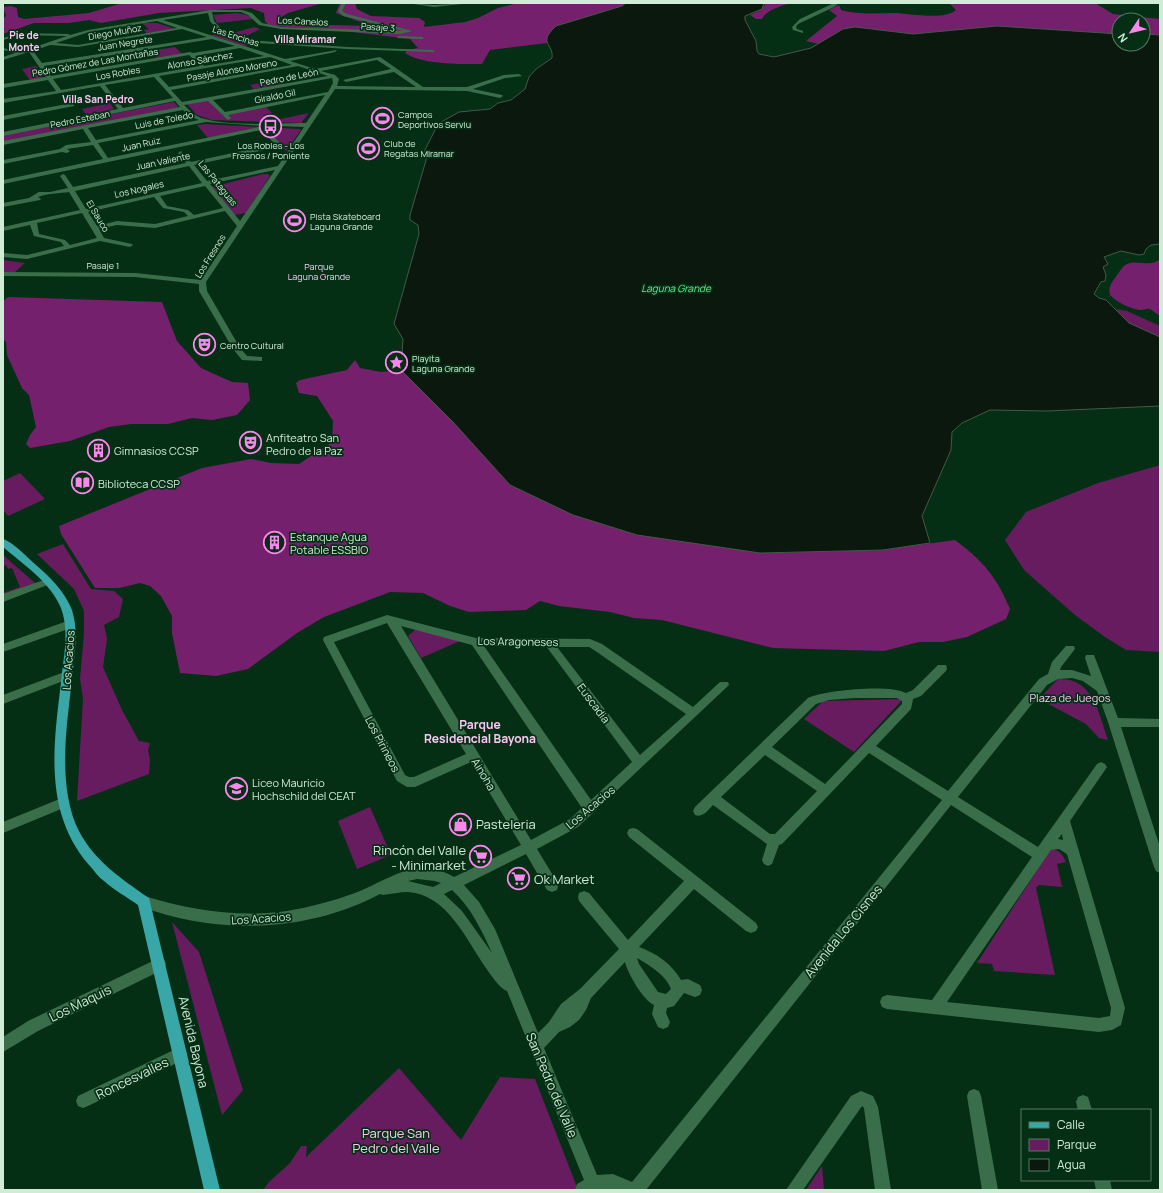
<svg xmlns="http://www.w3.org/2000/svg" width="1163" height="1193" viewBox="0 0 1163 1193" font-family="Manrope,sans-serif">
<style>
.green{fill:#671c5f}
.forest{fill:#75206d}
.water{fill:#0a180e;stroke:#45584a}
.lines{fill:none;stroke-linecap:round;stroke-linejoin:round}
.minor{fill:#3a6e4a;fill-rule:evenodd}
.major{fill:#39a7a8;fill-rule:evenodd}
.labels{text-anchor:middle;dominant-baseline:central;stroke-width:3.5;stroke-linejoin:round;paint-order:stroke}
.far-street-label{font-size:9px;fill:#d0ecd6;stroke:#052f15}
.far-poi-label{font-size:9px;fill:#d0ecd6;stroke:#052f15;text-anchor:start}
.far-park-label{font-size:9px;fill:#f8caf0;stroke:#052f15}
.far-neighbourhood-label{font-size:10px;font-weight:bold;fill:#fcc8f3;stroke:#052f15}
.far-water-label{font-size:10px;font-style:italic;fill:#62f094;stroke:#052f15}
.poi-label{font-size:11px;fill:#d0ecd6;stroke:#052f15;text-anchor:start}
.street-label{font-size:11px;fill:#d0ecd6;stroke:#052f15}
.park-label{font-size:11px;fill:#f8caf0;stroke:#052f15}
.neighbourhood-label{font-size:12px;font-weight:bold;fill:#fcc8f3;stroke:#052f15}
.near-poi-label{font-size:13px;fill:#d0ecd6;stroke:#052f15;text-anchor:start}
.near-street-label{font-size:13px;fill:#d0ecd6;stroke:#052f15}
.near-park-label{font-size:13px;fill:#f8caf0;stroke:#052f15}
</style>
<rect width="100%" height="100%" fill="#052f15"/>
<g class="green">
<polygon points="237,13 247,15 254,19 217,23 213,15"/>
<polygon points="142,23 157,23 176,29 147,34 144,30 149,29"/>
<polygon points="254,27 260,29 237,41 253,44 245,46 210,35 219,34 223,36"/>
<polygon points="175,47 182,54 156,58 150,51"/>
<polygon points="36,66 44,78 30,80 22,69"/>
<polygon points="280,80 285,85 254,89 250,85"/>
<polygon points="208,99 223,115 266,107 272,113 264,115 271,121 309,113 301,123 212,120 197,115 187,104"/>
<polygon points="174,102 179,108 3,143 3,135"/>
<polygon points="110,103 114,109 86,115 82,109"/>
<polygon points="205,124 299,129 301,130 286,151 263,128 208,138 197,125"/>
<polygon points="263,174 268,174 270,176 246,213 234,215 212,187"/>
<polygon points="3,260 25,263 15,272 3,273"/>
<polygon points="1116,309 1127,311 1160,326 1160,337 1129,323"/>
<polygon points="1160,465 1160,652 1126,650 1105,637 1075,615 1024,570 1005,540 1026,512 1098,483"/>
<polygon points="20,473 45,499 8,516 3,510 3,481"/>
<polygon points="63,544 91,589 114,591 123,599 119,617 104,625 107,639 103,667 122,710 139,741 150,743 148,750 150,760 149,774 77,801 83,698 80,679 84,633 84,611 74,589 37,554"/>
<polygon points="3,555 34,582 37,584 3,596 3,593 20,587 12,568 8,569 6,565 3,566"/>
<polygon points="417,628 460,641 421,658 408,636"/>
<path d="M1058,679c35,-2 41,35 50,61l-9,-2 -13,-14 -47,-25z"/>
<polygon points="903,699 854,752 804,719 823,701"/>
<polygon points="370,807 391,855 357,869 338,821"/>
<path d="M1051,849c9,1 11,5 15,13l-9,2 5,23 -23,-2 -3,3 19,87 -61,-4 -2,-7 -15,-1z"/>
<polygon points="172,922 199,952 243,1090 222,1115"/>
<polygon points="399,1068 461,1140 500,1077 535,1079 577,1187 575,1190 263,1190 269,1182 290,1163 301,1146 307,1146 306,1157"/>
<polygon points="822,1166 824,1190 806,1190"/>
</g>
<g class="forest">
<path d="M122,3h201l-35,10 -10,6 10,5 83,2 -35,-13 4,-10h15l2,6 14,7 48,2 6,4 -1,5 41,-5 13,-4 20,-10 20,-5h108l-4,3 -66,20 -9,13v4l-57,7 -8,14c-21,0 -60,1 -77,-11l2,-3 11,-2 -8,-9 -82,-10 -59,-3 -4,-5 -1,-8 -13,-5 -92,5 -58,10 -12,-3 -20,3h-35l-31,11v-3l2,-2 -2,-2v-8l3,-3 -3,-9 8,-1 6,2 1,9 6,2 65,-6z"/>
<path d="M766,3h25c-9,3 -24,6 -29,16h-6l-6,-4 11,-5z"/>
<path d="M949,3h146l18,11 47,5v16l-17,-1v-14h-24v14l-122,-8 -84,8 -58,-7 -12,2 -24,15 -13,-3 31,-25 -8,-6 10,-5 2,5c18,5 34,3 52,3 17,0 50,8 63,-3z"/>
<path d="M1160,259v57l-10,-7c-4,-1 -6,1 -10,1 -9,-1 -24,-8 -30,-15 -2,-7 1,-12 5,-17 4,-5 7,-12 12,-14 11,-5 24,4 33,-5z"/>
<polygon points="8,297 162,302 177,341 201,368 232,382 248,383 250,400 237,415 212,420 192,418 168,424 131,424 109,427 70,441 30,448 26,444 30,435 36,427 29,395 22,388 7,355 6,342 3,339 3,301"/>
<path d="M355,360l5,8 21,4 20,-2 52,52 307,131 123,-3 72,-10c27,20 42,37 55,69l-4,10 -39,18 -24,5h-24l-35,9 -111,-3 -111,-28 -28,-2 -24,-6 -51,-6 -19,-5 -14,9 -57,2 -19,-6 -27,-13 -33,-1 -66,25 -27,16 -49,36 -32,7 -36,-3 -8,-40v-17l-11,-20 -11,-10 -10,-3 -21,5h-24l-34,-54 -2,-8 143,-58 49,-9 20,4 28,1 33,-22 1,-21 -16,-25 -18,-3 -3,-10 4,-3 47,-10z"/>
</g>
<path class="water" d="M626,3h138l-2,6 -17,7v4l11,21 1,10 2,3 15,3 37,-9 32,-19 12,-2 58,7 84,-8 122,8v10h24v-10l17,1v209l-9,1 -5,4 -2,5 -5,1 -18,-4 -17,6 4,7 -5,3 3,8 -1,6 -4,1 -7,12 5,4 7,2 23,23 31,14v69l-113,5 -57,-1 -28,13 -10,9 -1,18 -29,66 8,27 -47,7 -123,3 -123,-18 -64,-20 -63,-30 -57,-63 -52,-52 2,-31 -9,-15 25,-90 -1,-9 -8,-5v-5l17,-58 -3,-5 13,-26 6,-5 16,-9 31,-3 8,-6 13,-3 14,-11 4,-12 7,-8 16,-11c2,-15 -15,-14 4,-32l66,-20z"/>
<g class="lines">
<g class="minor">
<polygon points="56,3 79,3 77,4"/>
<path d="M342,3h4l-4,8 5,3 65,17 -12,3 -119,-5 -22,-4 -11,-10 -7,-3h-29l2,9 11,12 20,7 102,7 86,3 2,1 -2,1 -86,-3 -103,-7 -23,-7 -11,-14 -2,-8 -45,7 122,39 52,-9 -2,2 -45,9 25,8 65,-12 43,30h44l37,-12 15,-1 3,2 -17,2 -32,11 29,6 1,1 -3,2 -33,-7 -132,-2 -129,193 1,9 33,57 7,8 15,1v4l-20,-1 -9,-11 -34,-58v-7l-64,-7 -132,-1v-4l132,1 66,7 36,-54 -12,-15 -70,17 -38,-3 -18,4 5,9 28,6 1,1 -3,2 -30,-6 -73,18 -24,-2v-4l24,2 37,-9 -3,-4 -27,-6 -4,-11 -27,6v-4l77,-17 -11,-18c-8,1 -24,2 -31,5l3,2 -1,1 -37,7v-4l26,-5 10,-6h11l18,-4 -8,-12 3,-2 2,1 8,12 113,-24 -8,-10 3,-2 10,11 84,-18 -14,-14 -258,54v-4l100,-21 -10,-14 -26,4 3,2 -3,2 -5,-1 -59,12v-4l57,-11 6,-4 25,-3 -8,-13 -80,16v-4l177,-34 -5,-6 -172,35v-4l115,-23 -18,-23 -97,17v-4l53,-8 -8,-11 -45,8v-4l43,-7 -17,-25 -26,8v-3l12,-4 -12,-3v-2l17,4 47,-16 -46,-1 -18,5v-2l18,-5 47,1 2,1 18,-5 122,-20h32l10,3 10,10 19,4 123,4 -61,-15 -5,-5zM157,21l20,7 -99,17 -22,-2 33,-11zM182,29l25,8 -165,26 -9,-12 17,-6 28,2zM212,39l23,7 -42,7 -3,-1 -139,24 -7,-10zM240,48l24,8 -60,10 -9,-10zM189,55l11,11 -139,24 -8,-11zM270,57l22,8 -123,22 -10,-11zM377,60l14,9 -48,11 3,2 48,-10 22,15 -79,-1 2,-7 -4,-4 -14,-4zM298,66l30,10 -146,26 -11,-12zM154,77l19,21 -50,10 -18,-23zM332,78l1,5 -5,9 -103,20 -12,-12zM325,95l-19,28c-31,0 -75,4 -105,-5 -7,-3 -12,-8 -17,-13l24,-4 20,19 3,-2 -3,-3zM183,110l6,6 10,4 -103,20 -8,-12zM206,122l58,4 -156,32 -10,-15zM279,126l25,1 -26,39 -71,15 -13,-16 84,-18 2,2h4v-2l-18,-18zM189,166l13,17 -116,26 -11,-18zM275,170l-35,51 -30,-37zM205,186l18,22 -29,7 -6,-5 -21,-4 -7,-10zM154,197l9,11 21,4 4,4 -33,8 -38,-3 -20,5 -9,-14zM82,213l15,25 -27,7 -5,-5 -26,-6 -2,-11z"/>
<polygon points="407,3 434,5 471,3 434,7"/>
<polygon points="834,3 839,3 834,7 798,24 796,27 797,29 803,31 803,33 793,30 792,27 800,19"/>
<polygon points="399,36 422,37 424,38 422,39 397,38"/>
<polygon points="72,103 74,104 74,106 3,120 3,116"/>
<polygon points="47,579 50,580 52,582 50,584 3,602 3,594"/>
<path d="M387,615l89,23 114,1 12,5 91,63 27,-25h8l1,3 -151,142 -41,22 20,33 1,4 -1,4 -5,2 -5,-2 -21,-36 -62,31 15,17 16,27 43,104 11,-11 12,-18 19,-15 39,-40 -40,-48 -1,-4 1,-4 5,-2 5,2 39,47 56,-59 -55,-44 -2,-4 2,-4 4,-1 4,1 119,94 2,4 -2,4 -5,2 -5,-2 -52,-42 -55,58c17,6 33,17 42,33l7,-1 12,6 2,5 -2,5 -5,2 -11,-4 -10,13 -7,2 -1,5 4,9 -2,5 -5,2 -5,-2 -6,-13 2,-9c-11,-5 -26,-31 -29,-43l-34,36 -5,12 -7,10 -9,7 -11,5 -15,16 53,127 16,-1 19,8 310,-382 -73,-47 -87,91 -3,1 -7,19 -4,2 -4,-2 -2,-4 5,-16 -54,-39c-5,5 -10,13 -18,10l-2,-4 2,-4 113,-109c17,-8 82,-14 98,-5l7,-3 25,-25h8l1,3 -1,3 -25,25 -8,3 -2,10 -35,37 72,45 91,-112 9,-5 4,-12 14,-16h8l1,3 -14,18 -1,3h12l19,6 -6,-18 1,-3h8l24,63 42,1v8h-39l39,120v26l-4,-2 -2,-4 -46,-145 -11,-31 -14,-10 -11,-3 -14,1 -11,6 -89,112 80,50 59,-83 4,-2 4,2 2,3 -2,3 -35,51 55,187 -4,17 -9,5 -13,2 -212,-23 -5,-2 -2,-5 2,-5 5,-2 45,5 100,-143 -81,-52 -305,385h-71l2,-6 7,-4 -77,-189c-8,-3 -16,-16 -21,-23 -19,-27 -39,-74 -78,-76 -8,0 -17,2 -25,3l-3,-1c-73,39 -164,41 -241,12l-1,-4 1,-4 5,-2c47,14 94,22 143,15 23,-4 46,-10 68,-18 34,-13 61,-38 99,-16l67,-32 -50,-83 -56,25h-8l-10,-6 -74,-141 1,-3zM387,623l79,131 -52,23h-5l-4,-2 -71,-133zM401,626l71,19 110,163 -12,11 -39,21zM484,646h62l86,116 -41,38zM557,647h32l5,3 92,64 -46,41zM854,698h43l5,3v3l-77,80 -53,-37 44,-43 13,-4zM765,755l52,36 -42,43h-5l-49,-37zM1062,834l1,6 -5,-1zM1059,849l8,5 44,154 -1,8 -11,2 -152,-16 104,-152zM417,879l18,2 6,2 -8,4 -25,-6zM452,890c19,17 30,41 40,63l-30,-42 -18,-17zM637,958c12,7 29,17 34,31l-5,5 -8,-2 -19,-28z"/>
<polygon points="70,620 74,621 75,624 74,627 3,652 3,644"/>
<polygon points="67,671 71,672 72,675 71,678 3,704 3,695"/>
<polygon points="62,798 66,799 68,803 66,807 3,833 3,822"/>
<polygon points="159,958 164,959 166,964 164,969 38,1031 3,1052 3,1037 28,1021"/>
<polygon points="180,1047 185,1049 187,1054 185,1059 88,1106 83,1108 78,1106 76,1101 78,1096"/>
<polygon points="974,1089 979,1091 981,1096 998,1190 982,1190 967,1096 969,1091"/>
<polygon points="861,1091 873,1096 878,1107 891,1190 875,1190 864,1108 862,1106 803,1190 786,1190 851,1096"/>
<polygon points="1083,1095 1088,1097 1092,1110 1078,1110 1076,1102 1078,1097"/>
<polygon points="1094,1180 1110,1180 1112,1190 1096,1190"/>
</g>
<path class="major" d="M3,539c10,3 25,19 33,26 14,12 29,27 36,45 7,22 2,46 0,69 -5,45 -13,94 1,138 13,38 44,59 76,81l1,4 70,288h-16l-66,-285c-11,-8 -24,-15 -34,-24 -6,-4 -10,-11 -15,-16 -45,-52 -36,-118 -28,-182 2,-24 9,-51 0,-75 -10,-25 -38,-44 -58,-61z"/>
</g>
<defs>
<symbol id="stadium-ring" viewBox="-11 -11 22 22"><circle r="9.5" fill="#052f15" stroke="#f888ea" stroke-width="1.5"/><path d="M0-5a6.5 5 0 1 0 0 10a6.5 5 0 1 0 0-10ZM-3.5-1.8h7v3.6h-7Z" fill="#f888ea"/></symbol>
<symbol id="bus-ring" viewBox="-11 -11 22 22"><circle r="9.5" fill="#052f15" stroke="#f888ea" stroke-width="1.5"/><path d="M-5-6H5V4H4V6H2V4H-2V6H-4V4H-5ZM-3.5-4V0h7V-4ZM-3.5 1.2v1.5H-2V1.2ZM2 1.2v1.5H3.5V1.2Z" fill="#f888ea"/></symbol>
<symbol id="theatre-ring" viewBox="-11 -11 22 22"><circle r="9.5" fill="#052f15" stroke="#f888ea" stroke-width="1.5"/><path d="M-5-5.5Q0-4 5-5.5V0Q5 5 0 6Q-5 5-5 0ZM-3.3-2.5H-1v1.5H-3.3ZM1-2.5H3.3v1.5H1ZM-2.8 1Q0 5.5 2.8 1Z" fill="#f888ea"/></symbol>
<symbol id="sight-ring" viewBox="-11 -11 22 22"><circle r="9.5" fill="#052f15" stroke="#f888ea" stroke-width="1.5"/><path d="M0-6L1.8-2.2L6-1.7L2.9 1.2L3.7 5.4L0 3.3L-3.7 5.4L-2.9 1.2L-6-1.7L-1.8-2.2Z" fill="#f888ea"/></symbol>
<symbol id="building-ring" viewBox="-11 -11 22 22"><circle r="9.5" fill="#052f15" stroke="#f888ea" stroke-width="1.5"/><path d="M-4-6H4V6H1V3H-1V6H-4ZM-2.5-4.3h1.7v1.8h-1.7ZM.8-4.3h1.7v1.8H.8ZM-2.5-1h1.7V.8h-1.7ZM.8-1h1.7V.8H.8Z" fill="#f888ea"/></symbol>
<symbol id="library-ring" viewBox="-11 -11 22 22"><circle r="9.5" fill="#052f15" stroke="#f888ea" stroke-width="1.5"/><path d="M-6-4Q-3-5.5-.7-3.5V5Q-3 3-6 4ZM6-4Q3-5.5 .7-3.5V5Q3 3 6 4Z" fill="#f888ea"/></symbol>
<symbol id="school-ring" viewBox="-11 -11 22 22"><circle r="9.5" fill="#052f15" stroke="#f888ea" stroke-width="1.5"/><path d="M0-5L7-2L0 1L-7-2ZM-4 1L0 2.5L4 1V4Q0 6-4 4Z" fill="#f888ea"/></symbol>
<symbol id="shop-ring" viewBox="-11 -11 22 22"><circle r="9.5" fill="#052f15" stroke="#f888ea" stroke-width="1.5"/><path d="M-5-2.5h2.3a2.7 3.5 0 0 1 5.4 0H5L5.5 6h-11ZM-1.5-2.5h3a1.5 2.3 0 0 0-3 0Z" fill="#f888ea"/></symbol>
<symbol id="supermarket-ring" viewBox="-11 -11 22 22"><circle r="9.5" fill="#052f15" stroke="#f888ea" stroke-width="1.5"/><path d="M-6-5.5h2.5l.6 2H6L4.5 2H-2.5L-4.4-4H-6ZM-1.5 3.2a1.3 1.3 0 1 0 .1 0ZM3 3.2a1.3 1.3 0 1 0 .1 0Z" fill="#f888ea"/></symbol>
</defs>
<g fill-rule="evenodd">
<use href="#stadium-ring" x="370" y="106" width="25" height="25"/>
<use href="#bus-ring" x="258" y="114" width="25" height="25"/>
<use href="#stadium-ring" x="356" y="136" width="25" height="25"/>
<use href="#stadium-ring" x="282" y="208" width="25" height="25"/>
<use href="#theatre-ring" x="192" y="332" width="25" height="25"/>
<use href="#sight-ring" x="384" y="350" width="25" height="25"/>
<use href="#theatre-ring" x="238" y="430" width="25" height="25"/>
<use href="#building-ring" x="86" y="438" width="25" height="25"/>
<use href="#library-ring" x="70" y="470" width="25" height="25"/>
<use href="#building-ring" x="262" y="530" width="25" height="25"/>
<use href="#school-ring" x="224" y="776" width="25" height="25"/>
<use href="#shop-ring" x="448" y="812" width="25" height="25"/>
<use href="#supermarket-ring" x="468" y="844" width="25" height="25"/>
<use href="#supermarket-ring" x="506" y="866" width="25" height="25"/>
</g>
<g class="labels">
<g class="far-street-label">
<text transform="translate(303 21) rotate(3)">Los Canelos</text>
<text transform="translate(378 27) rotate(4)">Pasaje 3</text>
<text transform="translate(115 32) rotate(-10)">Diego Muñoz</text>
<text transform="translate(236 36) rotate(18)">Las Encinas</text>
<text transform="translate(125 43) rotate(-9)">Juan Negrete</text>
<text transform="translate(200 60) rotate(-10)">Alonso Sánchez</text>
<text transform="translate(95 62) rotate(-10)">Pedro Gómez de Las Montañas</text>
<text transform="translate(232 70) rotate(-10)">Pasaje Alonso Moreno</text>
<text transform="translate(118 73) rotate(-10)">Los Robles</text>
<text transform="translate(289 77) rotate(-11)">Pedro de León</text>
<text transform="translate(275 96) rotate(-11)">Giraldo Gil</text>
<text transform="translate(80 119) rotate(-11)">Pedro Esteban</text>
<text transform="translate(164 120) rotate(-11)">Luis de Toledo</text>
<text transform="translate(141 144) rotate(-12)">Juan Ruiz</text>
<text transform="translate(163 161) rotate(-12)">Juan Valiente</text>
<text transform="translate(218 183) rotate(51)">Las Pataguas</text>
<text transform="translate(139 189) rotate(-13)">Los Nogales</text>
<text transform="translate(98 216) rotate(59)">El Sauco</text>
<text transform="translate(210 256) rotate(-58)">Los Fresnos</text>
<text x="103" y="265">Pasaje 1</text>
</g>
<g class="far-poi-label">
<text x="398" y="114">Campos<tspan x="398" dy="10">Deportivos Serviu</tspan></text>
<text x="384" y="143">Club de<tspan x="384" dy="10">Regatas Miramar</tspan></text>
<text x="271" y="145" text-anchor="middle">Los Robles - Los<tspan x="271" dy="10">Fresnos / Poniente</tspan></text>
<text x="310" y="216">Pista Skateboard<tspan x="310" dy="10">Laguna Grande</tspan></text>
<text x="220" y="345">Centro Cultural</text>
<text x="412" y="358">Playita<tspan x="412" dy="10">Laguna Grande</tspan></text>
</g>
<g class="far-park-label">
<text x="319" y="266">Parque<tspan x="319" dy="10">Laguna Grande</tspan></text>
</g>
<g class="far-neighbourhood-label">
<text x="24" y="35">Pie de<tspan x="24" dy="12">Monte</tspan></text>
<text x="305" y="39">Villa Miramar</text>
<text x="98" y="99">Villa San Pedro</text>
</g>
<g class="far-water-label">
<text x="676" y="288">Laguna Grande</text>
</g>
<g class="poi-label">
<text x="266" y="437">Anfiteatro San<tspan x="266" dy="13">Pedro de la Paz</tspan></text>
<text x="114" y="450">Gimnasios CCSP</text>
<text x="98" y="483">Biblioteca CCSP</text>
<text x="290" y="536">Estanque Agua<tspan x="290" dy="13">Potable ESSBIO</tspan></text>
<text x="252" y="782">Liceo Mauricio<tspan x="252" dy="13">Hochschild del CEAT</tspan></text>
</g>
<g class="street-label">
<text transform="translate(518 641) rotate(1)">Los Aragoneses</text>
<text transform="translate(68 660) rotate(-86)">Los Acacios</text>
<text transform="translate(594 703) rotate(53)">Euscadia</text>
<text transform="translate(383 744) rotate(62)">Los Pirineos</text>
<text transform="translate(484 774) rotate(59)">Ainoha</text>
<text transform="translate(590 807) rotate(-40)">Los Acacios</text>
<text transform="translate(261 918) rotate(-4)">Los Acacios</text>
</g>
<g class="park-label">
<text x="1070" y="697">Plaza de Juegos</text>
</g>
<g class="neighbourhood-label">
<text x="480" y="724">Parque<tspan x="480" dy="14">Residencial Bayona</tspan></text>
</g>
<g class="near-poi-label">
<text x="476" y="824">Pasteleria</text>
<text x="466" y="850" text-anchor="end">Rincón del Valle<tspan x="466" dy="15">- Minimarket</tspan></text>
<text x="534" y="879">Ok Market</text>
</g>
<g class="near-street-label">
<text transform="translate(843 931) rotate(-51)">Avenida Los Cisnes</text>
<text transform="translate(80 1003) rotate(-26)">Los Maquis</text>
<text transform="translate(194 1042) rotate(77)">Avenida Bayona</text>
<text transform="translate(132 1078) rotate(-26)">Roncesvalles</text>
<text transform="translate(552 1085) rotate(67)">San Pedro del Valle</text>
</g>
<g class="near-park-label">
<text x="396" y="1133">Parque San<tspan x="396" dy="15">Pedro del Valle</tspan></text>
</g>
</g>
<rect width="1163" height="1193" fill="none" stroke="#d0ecd6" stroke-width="8"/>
<rect x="1021" y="1109" width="130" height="72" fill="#052f15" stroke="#567b62"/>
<rect x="1029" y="1122" width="20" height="6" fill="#39a7a8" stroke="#567b62"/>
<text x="1057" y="1129" font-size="12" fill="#d0ecd6">Calle</text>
<rect x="1029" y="1139" width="20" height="12" fill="#671c5f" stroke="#567b62"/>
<text x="1057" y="1149" font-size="12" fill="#d0ecd6">Parque</text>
<rect x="1029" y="1159" width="20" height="12" fill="#0a180e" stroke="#567b62"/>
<text x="1057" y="1169" font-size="12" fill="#d0ecd6">Agua</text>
<g transform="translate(1131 32) rotate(235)"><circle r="19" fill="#052f15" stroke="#567b62"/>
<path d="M0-3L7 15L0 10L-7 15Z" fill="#f888ea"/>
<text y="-6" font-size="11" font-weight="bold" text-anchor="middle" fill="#d0ecd6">N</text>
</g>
</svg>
